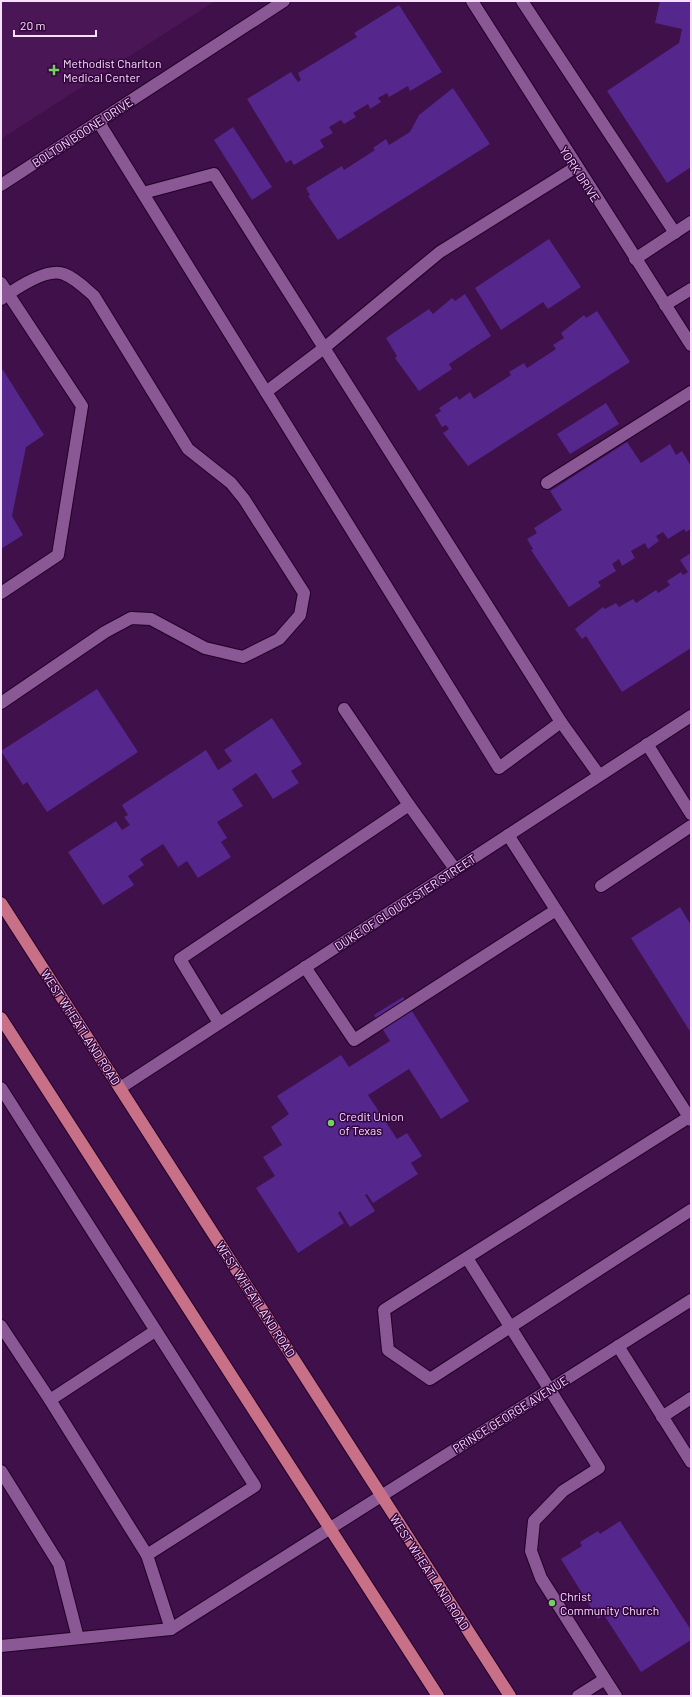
<svg xmlns="http://www.w3.org/2000/svg" width="692" height="1697" viewBox="0 0 692 1697" font-family="Barlow,sans-serif">
<style>
.built{fill:#4b1655}
.building{fill:#55268b}
.lines{fill:none;stroke-linecap:round;stroke-linejoin:round}
.minor-casing{stroke:#210028;stroke-width:14}
.major-casing{stroke:#210028;stroke-width:14}
.minor{stroke:#8a5995;stroke-width:12}
.major{stroke:#c87088;stroke-width:12}
.poi-dot{fill:#71d25e;stroke:#34043e;stroke-width:1.5}
.labels{text-anchor:middle;dominant-baseline:central;stroke-width:3;stroke-linejoin:round;paint-order:stroke}
.poi-label{font-size:12px;fill:#f6e0fb;stroke:#34043e;text-anchor:start}
.street-label{font-size:12px;fill:#f6e0fb;stroke:#34043e}
</style>
<rect width="100%" height="100%" fill="#3f1049"/>
<polygon class="built" points="1,1 215,1 1,139"/>
<g class="building">
<polygon points="660,1 691,1 691,167 667,183 607,91 679,43 682,29 655,23"/>
<polygon points="399,5 442,72 410,91 408,86 389,97 387,93 378,98 381,102 370,109 368,104 353,113 356,117 344,124 341,120 329,127 333,133 320,140 324,147 294,165 291,160 286,163 247,99 291,72 298,82 301,80 298,73 357,37 354,33"/>
<polygon points="453,88 490,144 338,240 308,196 310,195 306,188 342,166 344,170 375,150 373,148 386,139 389,145 410,132 419,115"/>
<polygon points="233,127 272,187 252,200 214,140"/>
<polygon points="549,239 581,287 548,309 543,302 501,330 475,288"/>
<polygon points="465,294 491,336 449,364 452,369 419,391 395,358 397,356 386,338 429,309 433,314 452,298 455,301"/>
<polygon points="597,311 630,362 468,466 443,433 449,429 446,425 442,427 435,415 441,411 439,408 457,396 459,400 470,392 474,399 511,375 509,372 524,363 527,368 556,349 553,345 564,338 561,333 584,315 586,318"/>
<polygon points="3,370 44,435 26,447 12,516 23,535 1,549 1,371"/>
<polygon points="606,403 619,424 570,454 557,434"/>
<polygon points="627,442 641,463 670,444 676,455 682,451 691,466 691,529 686,532 684,529 668,539 663,532 656,536 659,541 648,549 645,543 631,551 635,558 622,566 619,559 612,564 616,571 598,582 601,586 569,607 531,550 533,549 527,539 537,533 534,528 562,510 550,491"/>
<polygon points="691,553 691,648 622,692 586,636 582,639 575,629 603,607 605,609 616,603 619,607 633,599 636,603 656,590 658,593 670,585 667,581 681,572 683,575 688,572 680,560"/>
<polygon points="97,689 138,752 47,812 27,782 23,785 1,751"/>
<polygon points="272,718 302,764 291,771 299,783 273,799 256,773 232,789 243,806 217,822 227,838 221,842 231,857 198,878 187,861 178,867 163,844 140,859 144,865 128,876 134,885 103,905 68,852 116,821 122,830 130,825 124,817 128,815 122,805 206,750 218,770 232,761 224,750"/>
<polygon points="680,907 691,925 691,1033 631,938"/>
<polygon points="403,997 469,1101 441,1119 409,1069 368,1095 397,1139 407,1133 422,1156 411,1163 418,1174 373,1203 367,1194 365,1195 375,1211 350,1227 340,1211 338,1213 344,1223 298,1253 256,1188 275,1176 263,1157 282,1145 271,1127 289,1114 277,1096 341,1055 349,1067 390,1041 374,1015"/>
<polygon points="620,1521 691,1630 691,1640 641,1672 604,1615 598,1619 561,1559 582,1546 580,1542 598,1531 600,1534"/>
</g>
<g class="lines">
<defs>
<g id="minor">
<polyline points="472,1 691,345"/>
<polyline points="522,1 675,233"/>
<polyline points="98,121 499,768 561,722 599,775"/>
<polyline points="1,185 284,1"/>
<polyline points="143,193 214,174 561,722"/>
<polyline points="635,259 691,222"/>
<polyline points="1,283 82,406 58,555 1,593"/>
<path d="M1,299c14,-10 46,-32 63,-25 11,4 21,14 30,22l94,153 43,34 13,16 60,94 -4,22 -21,24 -36,18 -38,-9 -54,-29 -20,-1 -26,14 -104,71"/>
<polyline points="665,305 691,289"/>
<polyline points="266,392 324,348 440,252 576,167"/>
<polyline points="547,483 691,392"/>
<polyline points="344,709 409,805"/>
<polyline points="647,744 691,814"/>
<polyline points="508,835 691,1120"/>
<polyline points="601,886 691,826"/>
<polyline points="305,967 354,1040 556,910"/>
<polyline points="219,1023 180,959 409,805 455,869"/>
<polyline points="1,1088 255,1486 147,1555"/>
<polyline points="120,1088 691,716"/>
<polyline points="689,1117 384,1310 388,1350 430,1379 691,1210"/>
<polyline points="467,1258 599,1468 563,1491 534,1521 531,1551 541,1578 605,1679"/>
<polyline points="1,1326 50,1400 147,1555 171,1629"/>
<polyline points="618,1346 691,1462"/>
<polyline points="50,1400 155,1331"/>
<polyline points="662,1417 691,1398"/>
<polyline points="1,1471 59,1564 78,1638"/>
<polyline points="1,1646 171,1629 691,1300"/>
<polyline points="578,1696 605,1679 616,1696"/>
</g>
<g id="major">
<polyline points="1,903 510,1696"/>
<polyline points="1,1018 438,1696"/>
</g>
</defs>
<use href="#minor" class="minor-casing"/>
<use href="#major" class="major-casing"/>
<use href="#minor" class="minor"/>
<use href="#major" class="major"/>
</g>
<g class="poi-dot">
<path d="M52 64h4v4h4v4h-4v4h-4v-4h-4v-4h4z"/>
<circle cx="331" cy="1123" r="4"/>
<circle cx="552" cy="1603" r="4"/>
</g>
<g class="labels">
<g class="poi-label">
<text x="63" y="63">Methodist Charlton<tspan x="63" dy="14">Medical Center</tspan></text>
<text x="339" y="1116">Credit Union<tspan x="339" dy="14">of Texas</tspan></text>
<text x="560" y="1596">Christ<tspan x="560" dy="14">Community Church</tspan></text>
</g>
<g class="street-label">
<text transform="translate(82 132) rotate(-33)">BOLTON BOONE DRIVE</text>
<text transform="translate(580 174) rotate(57)">YORK DRIVE</text>
<text transform="translate(405 902) rotate(-33)">DUKE OF GLOUCESTER STREET</text>
<text transform="translate(81 1027) rotate(57)">WEST WHEATLAND ROAD</text>
<text transform="translate(256 1299) rotate(57)">WEST WHEATLAND ROAD</text>
<text transform="translate(510 1414) rotate(-32)">PRINCE GEORGE AVENUE</text>
<text transform="translate(430 1572) rotate(57)">WEST WHEATLAND ROAD</text>
</g>
</g>
<rect width="692" height="1697" fill="none" stroke="#f6e0fb" stroke-width="4"/>
<path d="M14 30v6h82v-6" fill="none" stroke="#f6e0fb" stroke-width="2"/>
<text x="20" y="30" font-size="12" fill="#f6e0fb" stroke="#34043e" stroke-width="3" paint-order="stroke">20 m</text>
</svg>
